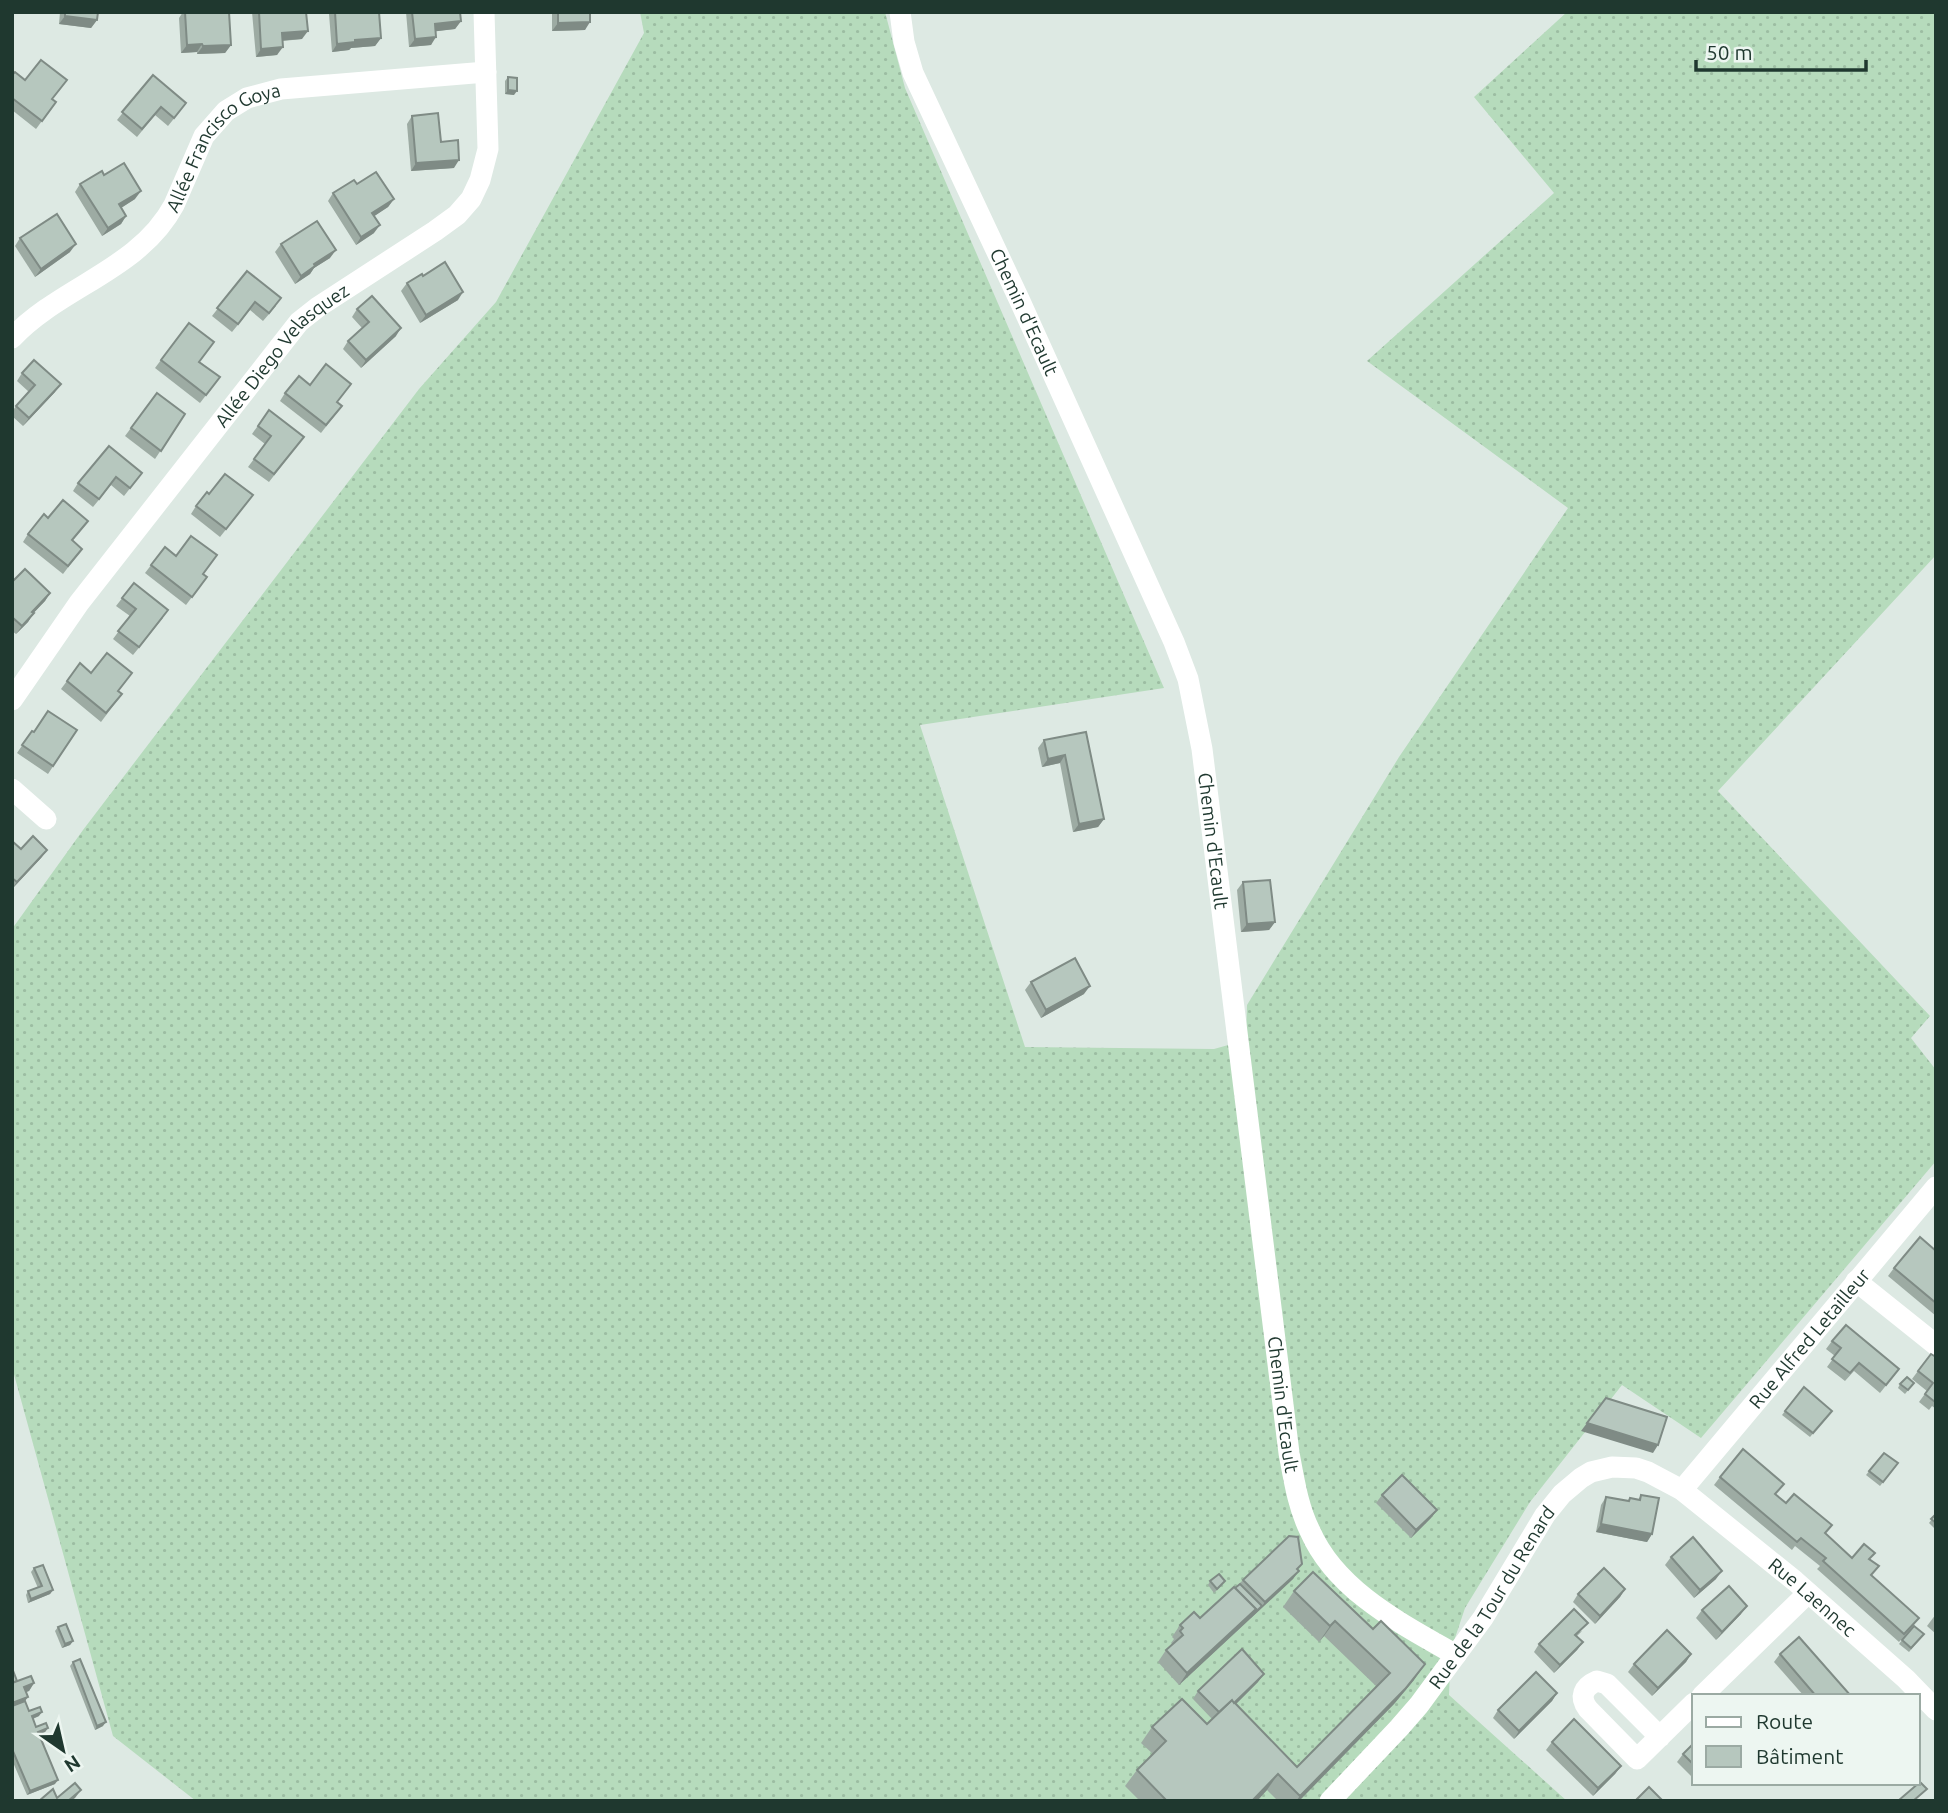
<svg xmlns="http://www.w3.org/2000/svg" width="1948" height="1813" viewBox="0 0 1948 1813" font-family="Ubuntu,sans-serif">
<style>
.grass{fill:url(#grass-dots)}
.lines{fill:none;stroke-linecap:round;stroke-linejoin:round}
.minor{stroke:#fff;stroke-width:21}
.wall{fill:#9daba3}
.shaded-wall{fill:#7f8b85}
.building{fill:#b6c7be;stroke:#7f8b85;stroke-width:2}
.labels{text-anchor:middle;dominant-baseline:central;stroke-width:5;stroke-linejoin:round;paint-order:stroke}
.street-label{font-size:19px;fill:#1f382f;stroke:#edf6f1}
</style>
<defs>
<pattern id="grass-dots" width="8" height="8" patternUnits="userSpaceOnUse" patternTransform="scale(1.75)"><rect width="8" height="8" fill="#b6dbbc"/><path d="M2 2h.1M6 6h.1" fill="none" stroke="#9cbda2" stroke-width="1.8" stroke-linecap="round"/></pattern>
</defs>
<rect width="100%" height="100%" fill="#dde9e3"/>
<polygon class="grass" points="640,12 885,12 905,88 1164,688 920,725 1025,1047 1214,1049 1246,1040 1247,1005 1399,757 1568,508 1367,361 1554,193 1474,97 1567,12 1936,12 1936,555 1718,791 1930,1016 1911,1038 1936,1070 1936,1161 1701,1438 1622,1385 1530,1502 1465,1608 1451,1650 1449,1695 1567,1801 196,1801 113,1736 12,1367 12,929 83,830 419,389 496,302 644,33"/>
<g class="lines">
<g class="minor">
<path id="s1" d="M900,12l4,30 9,31 106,226 155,343 14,37 14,70 87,704c5,27 9,54 21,78 26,60 92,93 146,124"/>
<path id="s2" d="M12,338c49,-52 127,-68 162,-133l30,-69 22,-25 21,-13 34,-9 205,-17"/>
<path id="s3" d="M12,700l67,-97 220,-281 19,-15 117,-76 22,-16 14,-16 9,-19 8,-31 -4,-137"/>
<polyline points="12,789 46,819"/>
<polyline points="1856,1281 1936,1345"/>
<path id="s4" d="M1682,1490l254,-303"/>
<polyline points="1702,1696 1808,1593"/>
<path d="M1660,1737l-53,-53 -10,-3c-14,6 -18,16 -9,28l49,50 57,-56"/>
<path id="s5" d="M1330,1801l69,-73 20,-23 64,-87 62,-103 17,-21 19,-16 10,-6 21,-5 24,1 12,4 34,18 113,91 111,98 30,31"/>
</g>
</g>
<g class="wall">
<polygon points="60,12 98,12 97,20 91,28 59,24"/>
<polygon points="183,12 229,12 231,45 225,53 197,54 197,52 181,53 179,18"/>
<polygon points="252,12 306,12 302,39 283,41 277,55 256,57"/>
<polygon points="330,12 379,12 381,38 375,46 351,48 349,50 332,52 329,14"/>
<polygon points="406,12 460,12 461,21 455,29 436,31 431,45 409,47"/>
<polygon points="552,12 590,12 585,30 552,31"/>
<polygon points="12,75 56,102 36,129 12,110"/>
<polygon points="153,75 180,111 168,126 155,115 137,137 117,120"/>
<polygon points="508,77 514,95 505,94 505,81"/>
<polygon points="412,116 441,142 454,168 411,171 407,124"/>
<polygon points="104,175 135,199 121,208 126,216 121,224 102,236 75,192 80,184"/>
<polygon points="333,193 394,199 388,207 374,216 374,233 356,245 328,201"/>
<polygon points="20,238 70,252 35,277 15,246"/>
<polygon points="281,244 330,258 314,268 310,274 295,284 275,252"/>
<polygon points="247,271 276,306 263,321 250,310 232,332 212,316"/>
<polygon points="423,276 458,300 420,323 401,291 407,283"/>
<polygon points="357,309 396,336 361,368 343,349 348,341 362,328 352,317"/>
<polygon points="161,360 200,362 220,377 200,403 155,368"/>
<polygon points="22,373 55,392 23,426 12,416 12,412 16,406 29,392 17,381"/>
<polygon points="310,385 342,406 321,433 280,401 285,393"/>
<polygon points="157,393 185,414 155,459 125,436"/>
<polygon points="269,410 304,437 269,482 248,467 265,444 252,434"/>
<polygon points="142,473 124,496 111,485 93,507 73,491 78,483"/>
<polygon points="209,494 247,503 220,537 191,514 196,506"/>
<polygon points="48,518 82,529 72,541 82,549 63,574 23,542 28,534"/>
<polygon points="165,547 207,577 186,605 145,573"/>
<polygon points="12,582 50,593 45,601 33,613 28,622 16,634 12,631"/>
<polygon points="134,583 163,618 133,655 113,639 130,616 116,606"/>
<polygon points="91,673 132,673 118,691 122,694 101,722 61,689 67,681"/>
<polygon points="77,730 48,774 17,753 32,731 34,732"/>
<polygon points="1086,732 1104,819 1098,827 1073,832 1060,763 1042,767 1038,748 1044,740"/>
<polygon points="12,841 21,849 47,850 41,858 12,889"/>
<polygon points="1243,882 1275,922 1269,930 1241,932 1237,890"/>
<polygon points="1031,982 1084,994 1041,1018 1025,990"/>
<polygon points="1936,1251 1936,1316 1888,1276 1894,1268"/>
<polygon points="1832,1341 1899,1369 1880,1393 1854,1371 1845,1381 1827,1367 1835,1356 1826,1349"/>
<polygon points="1936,1357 1936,1409 1932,1406 1929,1410 1919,1402 1927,1391 1912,1379 1918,1371"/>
<polygon points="1914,1383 1905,1394 1898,1388 1900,1384"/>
<polygon points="1804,1387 1832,1411 1810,1437 1782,1415"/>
<polygon points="1884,1453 1898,1463 1880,1486 1866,1475"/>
<polygon points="1720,1477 1776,1495 1826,1534 1852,1558 1870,1559 1872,1576 1919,1618 1913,1626 1899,1642 1817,1569 1820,1566 1795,1546 1792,1550 1714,1485"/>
<polygon points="1382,1495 1437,1510 1431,1518 1411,1538 1376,1503"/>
<polygon points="1641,1495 1652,1534 1647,1542 1596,1532 1601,1505 1606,1497 1628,1501 1630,1498 1638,1500"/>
<polygon points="1936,1514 1936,1530 1929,1523"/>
<polygon points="1671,1557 1716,1579 1694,1598 1665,1565"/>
<polygon points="34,1568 53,1590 50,1594 28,1603 26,1595 28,1591 38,1588 31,1572"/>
<polygon points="1298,1570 1293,1579 1179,1685 1158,1662 1166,1650 1172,1644 1171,1643 1174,1639 1172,1637 1180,1625 1200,1618 1235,1588 1243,1580"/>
<polygon points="1210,1581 1222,1585 1214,1593 1208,1585"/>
<polygon points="1625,1589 1620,1597 1595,1624 1573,1602 1578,1594"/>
<polygon points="1294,1591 1414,1680 1394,1704 1299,1801 1278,1801 1267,1790 1257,1801 1140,1801 1125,1786 1137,1770 1153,1754 1141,1743 1152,1727 1207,1724 1212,1719 1193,1699 1198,1691 1258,1682 1236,1704 1297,1767 1376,1686 1324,1636 1319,1642 1283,1607"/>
<polygon points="1702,1610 1741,1614 1716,1640 1696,1618"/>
<polygon points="1936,1614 1936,1634 1927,1626"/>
<polygon points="58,1627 73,1641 70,1645 62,1648 55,1631"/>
<polygon points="1582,1631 1577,1636 1583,1642 1577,1650 1554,1673 1534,1652 1539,1644"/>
<polygon points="1921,1638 1909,1652 1899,1644 1902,1640"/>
<polygon points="1691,1654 1686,1662 1652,1696 1628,1672 1634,1664"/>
<polygon points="1780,1654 1851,1696 1804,1696 1774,1662"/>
<polygon points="73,1662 103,1726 95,1730 70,1666"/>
<polygon points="12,1668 17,1681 34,1683 29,1691 26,1692 25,1701 29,1711 39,1716 33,1719 36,1727 48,1728 45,1732 39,1734 55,1784 27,1795 12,1760"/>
<polygon points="1557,1693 1552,1701 1514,1739 1493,1718 1498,1710"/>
<polygon points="1552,1742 1621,1766 1615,1774 1593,1796 1546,1750"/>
<polygon points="1694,1743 1694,1779 1677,1762 1683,1754"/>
</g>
<g class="shaded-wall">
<polygon points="65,16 97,20 91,28 59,24"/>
<polygon points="461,21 455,29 430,32 435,24"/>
<polygon points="590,22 585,30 552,31 558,23"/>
<polygon points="308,31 302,39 276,41 282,33"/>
<polygon points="436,37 431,45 409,47 415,39"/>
<polygon points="381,38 375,46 351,48 349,50 332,52 337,44 355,40"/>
<polygon points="202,44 197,52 181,53 187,45"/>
<polygon points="231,45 225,53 197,54 203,46"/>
<polygon points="283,47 277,55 256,57 261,49"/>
<polygon points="508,90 517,91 514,95 505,94"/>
<polygon points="459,160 454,168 411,171 416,163"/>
<polygon points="141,191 135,199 113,213 119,204"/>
<polygon points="394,199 388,207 367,221 372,213"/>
<polygon points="126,216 121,224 102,236 108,228"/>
<polygon points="380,225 374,233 356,245 361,237"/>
<polygon points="76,244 70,252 35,277 41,269"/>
<polygon points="336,250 330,258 314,268 310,274 295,284 301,276 314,264"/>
<polygon points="463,292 458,300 420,323 426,315"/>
<polygon points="401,328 396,336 361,368 366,360"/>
<polygon points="61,384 55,392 23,426 29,418"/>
<polygon points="50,593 45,601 27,620 32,612"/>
<polygon points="34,613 28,622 16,634 22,626"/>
<polygon points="1065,755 1060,763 1042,767 1048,759"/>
<polygon points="1104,819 1098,827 1073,832 1079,824"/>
<polygon points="47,850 41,858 12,889 17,882"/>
<polygon points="1275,922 1269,930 1241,932 1247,924"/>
<polygon points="1090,986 1084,994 1041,1018 1046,1010"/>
<polygon points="1587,1423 1658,1445 1653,1453 1581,1431"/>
<polygon points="1437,1510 1431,1518 1411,1538 1416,1530"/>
<polygon points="1601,1524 1652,1534 1647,1542 1596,1532"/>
<polygon points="1299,1571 1293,1579 1179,1685 1187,1673 1256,1609 1262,1606 1265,1602"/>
<polygon points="1722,1571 1716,1579 1694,1598 1700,1590"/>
<polygon points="1625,1589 1620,1597 1595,1624 1600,1616"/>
<polygon points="53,1590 50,1594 28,1603 31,1599"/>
<polygon points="1747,1606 1741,1614 1716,1640 1722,1632"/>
<polygon points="1335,1621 1324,1636 1319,1642 1330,1626"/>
<polygon points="73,1641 70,1645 62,1648 65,1644"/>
<polygon points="1583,1642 1577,1650 1554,1673 1560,1665"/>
<polygon points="1691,1654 1686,1662 1652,1696 1658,1688"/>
<polygon points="1425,1664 1414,1680 1394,1704 1299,1801 1296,1801 1300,1796"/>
<polygon points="1264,1674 1258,1682 1221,1719 1226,1711"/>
<polygon points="34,1683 29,1691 18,1695 24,1687"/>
<polygon points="1557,1693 1552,1701 1514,1739 1519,1731"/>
<polygon points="28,1697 22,1705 12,1709 12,1703"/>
<polygon points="42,1712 39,1716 29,1720 32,1716"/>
<polygon points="106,1722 103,1726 95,1730 97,1726"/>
<polygon points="48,1728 45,1732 35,1736 38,1732"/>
<polygon points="1621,1766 1615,1774 1593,1796 1598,1788"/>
<polygon points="1278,1774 1267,1790 1257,1801 1252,1801"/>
<polygon points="58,1780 55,1784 27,1795 30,1791"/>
<polygon points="81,1790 75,1798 71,1801 68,1801"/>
</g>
<g class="building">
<polygon points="65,12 98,12 97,20 65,16"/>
<polygon points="185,12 229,12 231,45 203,46 202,44 187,45"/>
<polygon points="259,12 306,12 308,31 282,33 283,47 261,49"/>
<polygon points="335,12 379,12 381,38 355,40 355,42 337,44"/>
<polygon points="412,12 460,12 461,21 435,24 436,37 415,39"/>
<polygon points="558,12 590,12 590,22 558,23"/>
<polygon points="41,60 67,80 52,99 56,102 42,121 12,98 12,75 15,72 25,80"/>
<polygon points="153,75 186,103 174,118 161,107 142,129 122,112"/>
<polygon points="508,77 517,78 517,91 508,90"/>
<polygon points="438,113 441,142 458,140 459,160 416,163 412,116"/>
<polygon points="124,163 141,191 119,204 126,216 108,228 80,184 102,171 104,175"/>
<polygon points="376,172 394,199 372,213 380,225 361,237 333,193 354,180 357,184"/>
<polygon points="57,214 76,244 41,269 20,238"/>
<polygon points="317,221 336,250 314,264 315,266 301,276 281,244"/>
<polygon points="445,262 463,292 426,315 407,283 422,274 423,276"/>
<polygon points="247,271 281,298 269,313 255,302 238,324 217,308"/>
<polygon points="372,296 401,328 366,360 348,341 369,322 357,309"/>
<polygon points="189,323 214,342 199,362 220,377 206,395 161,360"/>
<polygon points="34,360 61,384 29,418 16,406 35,385 22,373"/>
<polygon points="326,364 351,384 337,402 342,406 326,425 285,393 299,376 310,385"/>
<polygon points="157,393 185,414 161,451 131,428"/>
<polygon points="269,410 304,437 274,474 254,459 271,436 258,426"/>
<polygon points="109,446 142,473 130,488 116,477 99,499 78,483"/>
<polygon points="225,474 253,495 226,529 196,506 207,492 209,494"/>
<polygon points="63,500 88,521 72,540 82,549 68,566 28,534 44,514 48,518"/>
<polygon points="191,536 217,555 203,574 207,577 192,597 151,565 165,547 176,556"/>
<polygon points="25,569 50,593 32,612 34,613 22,626 12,617 12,582"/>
<polygon points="134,583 168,610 139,647 118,631 136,609 122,598"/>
<polygon points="107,653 132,673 118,691 122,694 106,713 67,681 80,663 91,673"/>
<polygon points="48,711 77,730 53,766 22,745 32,731 34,732"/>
<polygon points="1086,732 1104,819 1079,824 1065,755 1048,759 1044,740"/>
<polygon points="33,836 47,850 17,882 12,878 12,841 21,849"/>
<polygon points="1270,880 1275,922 1247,924 1243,882"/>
<polygon points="1075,958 1090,986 1046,1010 1031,982"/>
<polygon points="1920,1237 1936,1251 1936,1303 1894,1268"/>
<polygon points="1846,1325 1899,1369 1886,1385 1859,1363 1850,1373 1832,1359 1841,1348 1832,1341"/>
<polygon points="1931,1354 1936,1357 1936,1401 1935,1402 1925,1394 1933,1383 1918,1371"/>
<polygon points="1907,1377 1914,1383 1908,1390 1900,1384"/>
<polygon points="1804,1387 1832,1411 1813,1433 1785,1411"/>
<polygon points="1606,1398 1667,1417 1658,1445 1587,1423"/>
<polygon points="1743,1449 1784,1484 1775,1494 1786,1503 1794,1494 1832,1525 1825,1533 1852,1558 1864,1544 1875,1553 1869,1559 1879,1566 1871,1575 1919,1618 1904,1634 1823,1561 1826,1558 1801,1538 1797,1542 1720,1477"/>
<polygon points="1884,1453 1898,1463 1883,1482 1869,1471"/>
<polygon points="1402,1475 1437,1510 1416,1530 1382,1495"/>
<polygon points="1641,1495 1659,1498 1652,1534 1601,1524 1606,1497 1629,1501 1630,1498 1640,1500"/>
<polygon points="1936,1514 1936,1523 1931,1519"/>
<polygon points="1289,1536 1298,1537 1302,1564 1297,1569 1299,1571 1265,1602 1243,1580"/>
<polygon points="1693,1537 1722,1571 1700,1590 1671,1557"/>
<polygon points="43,1565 53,1590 31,1599 28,1591 42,1586 34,1568"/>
<polygon points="1604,1568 1625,1589 1600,1616 1578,1594"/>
<polygon points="1313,1572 1373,1629 1381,1621 1425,1664 1405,1689 1300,1796 1278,1774 1252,1801 1167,1801 1137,1770 1166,1741 1152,1727 1182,1699 1207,1724 1232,1700 1297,1767 1390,1673 1335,1621 1330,1626 1294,1591"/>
<polygon points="1219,1574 1225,1581 1217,1589 1210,1581"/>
<polygon points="1240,1584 1262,1606 1250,1617 1256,1609 1235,1588"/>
<polygon points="1729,1586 1747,1606 1722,1632 1702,1610"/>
<polygon points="1234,1587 1256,1609 1187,1673 1166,1650 1183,1635 1180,1631 1183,1628 1180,1625 1194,1612 1200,1618"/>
<polygon points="1574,1609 1588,1623 1575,1635 1583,1642 1560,1665 1539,1644"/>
<polygon points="66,1624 73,1641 65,1644 58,1627"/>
<polygon points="1914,1626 1924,1634 1911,1648 1902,1640"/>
<polygon points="1667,1630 1691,1654 1658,1688 1634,1664"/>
<polygon points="1799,1637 1851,1696 1816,1696 1780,1654"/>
<polygon points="1242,1649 1264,1674 1234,1703 1232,1700 1219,1712 1198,1691"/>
<polygon points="80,1659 106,1722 97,1726 73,1662"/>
<polygon points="12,1668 17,1681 12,1683"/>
<polygon points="1536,1672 1557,1693 1519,1731 1498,1710"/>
<polygon points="31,1676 34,1683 24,1687 28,1697 12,1703 12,1683"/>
<polygon points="25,1701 29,1711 40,1707 42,1712 32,1716 36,1727 46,1723 48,1728 38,1732 58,1780 30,1791 12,1749 12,1706"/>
<polygon points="1574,1719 1621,1766 1598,1788 1552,1742"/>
<polygon points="1694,1743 1694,1765 1683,1754"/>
<polygon points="1920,1782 1927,1789 1913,1801 1900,1801 1899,1800"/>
<polygon points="75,1783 81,1790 68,1801 39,1801 53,1789 57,1798"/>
<polygon points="1649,1787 1663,1801 1635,1801"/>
</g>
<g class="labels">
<g class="street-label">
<text stroke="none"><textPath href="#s2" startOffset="292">Allée Francisco Goya</textPath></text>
<text stroke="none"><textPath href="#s1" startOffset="326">Chemin d'Ecault</textPath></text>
<text stroke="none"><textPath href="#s3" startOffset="439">Allée Diego Velasquez</textPath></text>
<text stroke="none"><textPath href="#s1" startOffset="892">Chemin d'Ecault</textPath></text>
<text stroke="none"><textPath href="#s4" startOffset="198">Rue Alfred Letailleur</textPath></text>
<text stroke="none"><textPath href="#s1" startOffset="1460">Chemin d'Ecault</textPath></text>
<text stroke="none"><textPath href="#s5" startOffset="688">Rue Laennec</textPath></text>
<text stroke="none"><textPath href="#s5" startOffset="261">Rue de la Tour du Renard</textPath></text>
</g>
</g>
<rect width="1948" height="1813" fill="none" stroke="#1f382f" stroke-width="28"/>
<rect x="1692" y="1694" width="228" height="91" fill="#edf6f1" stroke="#9baaa3" stroke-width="2"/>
<rect x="1706" y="1717" width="35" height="10" fill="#ffffff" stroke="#9baaa3" stroke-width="2"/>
<text x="1756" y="1729" font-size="21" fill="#1f382f">Route</text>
<rect x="1706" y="1746" width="35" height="21" fill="#b6c7be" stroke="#9baaa3" stroke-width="2"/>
<text x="1756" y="1764" font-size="21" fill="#1f382f">Bâtiment</text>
<g transform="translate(63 1750) rotate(146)" stroke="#edf6f1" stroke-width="5" paint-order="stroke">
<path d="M0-5L12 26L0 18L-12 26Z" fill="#1f382f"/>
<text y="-10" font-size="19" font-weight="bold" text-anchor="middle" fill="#1f382f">N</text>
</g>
<path d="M1696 60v10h170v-10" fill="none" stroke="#1f382f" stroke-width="3.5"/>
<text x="1706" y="60" font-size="21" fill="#1f382f" stroke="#edf6f1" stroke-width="5" paint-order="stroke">50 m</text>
</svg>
